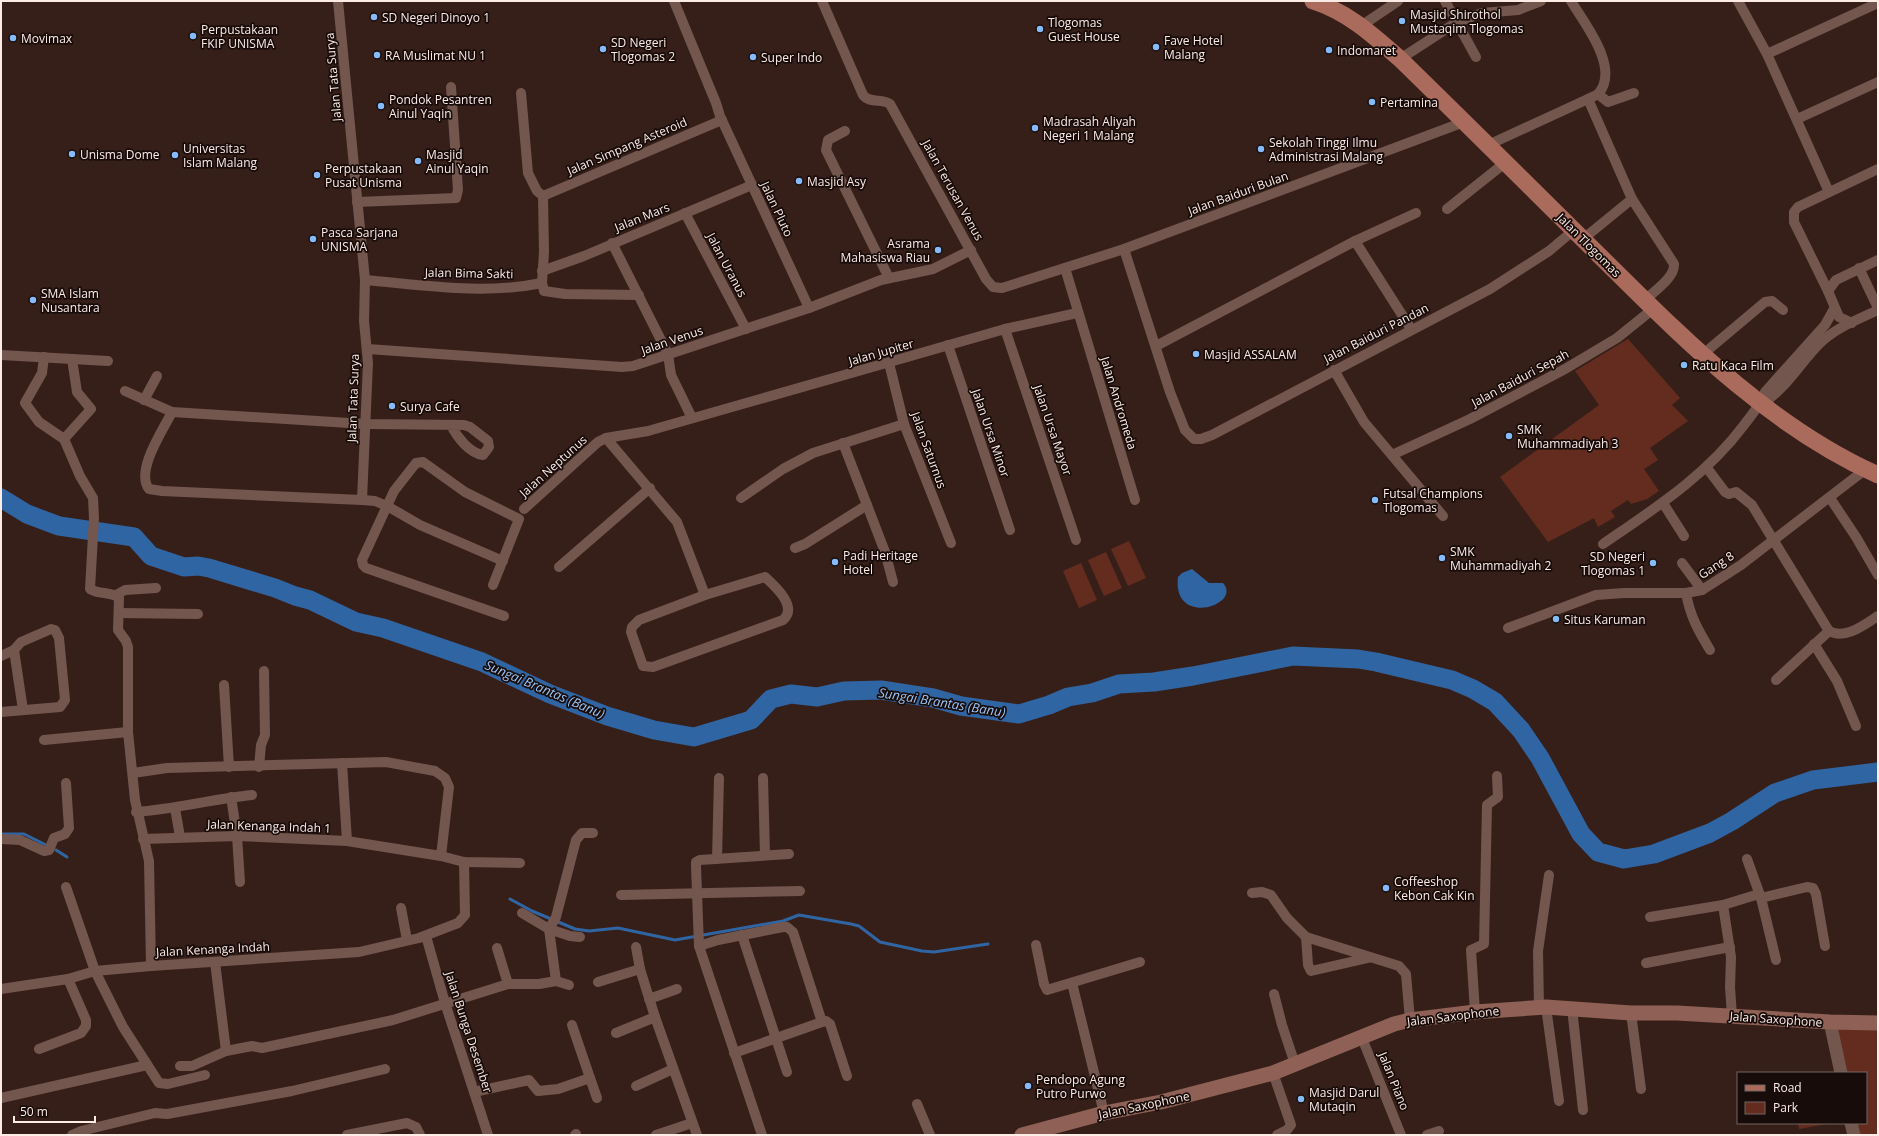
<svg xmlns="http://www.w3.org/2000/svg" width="1879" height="1136" viewBox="0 0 1879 1136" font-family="'Open Sans',sans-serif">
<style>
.green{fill:#642c1f}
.water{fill:#3065a3}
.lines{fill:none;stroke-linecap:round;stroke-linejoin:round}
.stream{stroke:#3065a3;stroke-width:3}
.river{stroke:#3065a3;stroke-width:19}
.minor{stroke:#73564e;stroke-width:10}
.tertiary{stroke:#73564e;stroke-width:13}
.secondary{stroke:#8f6055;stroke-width:15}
.primary{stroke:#ab6b5c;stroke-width:17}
.poi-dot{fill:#86bbfb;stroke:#170c09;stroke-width:1.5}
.labels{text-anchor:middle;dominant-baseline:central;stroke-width:3.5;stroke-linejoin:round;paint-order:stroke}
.poi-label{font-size:12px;fill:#fdebe6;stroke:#170c09;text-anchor:start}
.street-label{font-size:12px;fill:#fdebe6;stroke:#170c09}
.water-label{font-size:13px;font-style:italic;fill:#9ac5f9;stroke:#170c09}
</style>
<rect width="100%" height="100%" fill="#371f19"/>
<g class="green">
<polygon points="1628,339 1680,398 1672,405 1688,421 1650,448 1658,460 1644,469 1659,491 1647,499 1631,504 1628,500 1611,511 1615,517 1598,527 1594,518 1548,542 1500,477 1599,405 1575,371"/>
<polygon points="1129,541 1146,578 1128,586 1111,549"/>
<polygon points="1106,552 1122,588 1104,596 1088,560"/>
<polygon points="1081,563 1097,600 1079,608 1063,571"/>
<polygon points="1838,1027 1878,1028 1878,1135 1857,1135 1854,1123 1866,1123 1866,1073 1845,1073 1836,1032"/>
<polygon points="1798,1123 1832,1123 1799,1129"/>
</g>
<path class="water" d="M1192,569l17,14h14c20,22 -51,45 -45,-6l4,-4z"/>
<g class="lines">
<g class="stream">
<polyline points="1,834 24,834 46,845"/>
<polyline points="56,850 67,857"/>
<polyline points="510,899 532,911 575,929 589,931 618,928 675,940 783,921 799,915 851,924 859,926 880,942 922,951 934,952 988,944"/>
</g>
<polyline class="river" points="1,498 27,514 59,526 134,537 151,556 184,567 198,566 209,568 275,588 295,596 310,600 356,622 383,628 482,662 550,694 607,716 654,730 694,737 751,720 771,699 791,694 817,697 844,691 881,690 933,698 961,706 1019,714 1049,705 1068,697 1092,693 1119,684 1154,682 1193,676 1293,656 1358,659 1376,662 1452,680 1473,689 1495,702 1521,730 1540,758 1581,834 1598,852 1624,859 1654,854 1710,833 1732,821 1775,793 1813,780 1878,772"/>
<g class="minor">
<polyline points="674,1 716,103 720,116 809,308"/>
<path d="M822,1l41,94c7,9 19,3 27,9l96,175 7,8 9,1 122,-39 340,-127"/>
<polyline points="1445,1 1476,57"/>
<polyline points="1738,1 1767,54 1829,192"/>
<polyline points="1361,26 1398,1"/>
<polyline points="1767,54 1878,3"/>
<polyline points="1400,59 1457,22 1482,13 1518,10 1541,1"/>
<polyline points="521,93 528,173 537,191 543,196"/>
<polyline points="1598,94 1608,102 1634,93"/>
<path d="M1588,99l44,100 42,65c1,14 -21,28 -29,36"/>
<polyline points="1797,119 1878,82"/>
<polyline points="845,131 828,140 826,150 889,278"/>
<path d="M1488,145l100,-46c4,-2 8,-3 11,-6 21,-26 -15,-70 -28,-92"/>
<polyline points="543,196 722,120"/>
<polyline points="543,196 544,252 542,283 544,291 565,294 639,295"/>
<polyline points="357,202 456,198 458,190 451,87"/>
<polyline points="1447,209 1506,162"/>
<polyline points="685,213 746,329"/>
<polyline points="1583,239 1632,199"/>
<polyline points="1355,241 1411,329"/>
<polyline points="612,243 668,354 671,375 692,418"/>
<polyline points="1124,249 1170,392 1185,430 1194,439 1201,439 1212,435 1490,289 1549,251 1574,230"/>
<polyline points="1065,268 1135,500"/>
<polyline points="1859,268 1878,308"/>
<polyline points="542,271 584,256 752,185"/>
<path d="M365,280c58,5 119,15 177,3"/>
<polyline points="1828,291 1794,222 1794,212 1798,207 1878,169"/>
<polyline points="1852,323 1839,317 1828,291 1836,280 1878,260"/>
<polyline points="1005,329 1076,540"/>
<polyline points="948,345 1010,530"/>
<polyline points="1156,346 1355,241 1416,213"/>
<polyline points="368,349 622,367 633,366 809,308 881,280 933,269 971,250"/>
<polyline points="1,355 108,361"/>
<polyline points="1702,355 1765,302 1772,301 1783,310"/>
<path d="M44,357l-2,16 -17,30 14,19 25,17 16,37 13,22 1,20 -4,71c9,6 21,2 29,9l-1,32 8,11 2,6v85l7,68 14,61 2,105"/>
<polyline points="889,363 904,424 951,543"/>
<polyline points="1334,370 1364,422 1443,516"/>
<path d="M125,391l47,21 193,12 99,1 6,2 18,14 1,6 -6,8c-14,-2 -26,-18 -32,-30"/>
<polyline points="144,400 157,376"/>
<path d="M1761,404c25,-14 40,-43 60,-62 16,-15 38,-23 57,-32"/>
<path d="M172,412c-9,18 -37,59 -23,77l13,2 200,9 6,-137 -4,-42 1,-41 -27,-279"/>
<polyline points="606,438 677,522 705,595"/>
<polyline points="64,439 91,409 77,392 72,359"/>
<polyline points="1392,455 1470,419 1565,369 1617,338 1653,309"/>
<polyline points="1707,468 1725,492 1729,494 1736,492 1752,505 1829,631 1776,680"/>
<polyline points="741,498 783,469 813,453 904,424"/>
<polyline points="1830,498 1856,537 1878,575"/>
<polyline points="362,500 375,501 387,506 394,491 416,463 423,462 465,492 519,519 493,585"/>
<polyline points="1663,503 1684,536"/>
<polyline points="867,505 885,552 893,582"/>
<polyline points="524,509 598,442 606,438 648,431 1005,329 1077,313"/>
<path d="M1603,544c51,-35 103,-68 141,-119 8,-11 17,-20 21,-33l60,-67 9,-16"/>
<polyline points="795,548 805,544 867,505 843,443"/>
<polyline points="503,561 420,525 387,506 362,560 363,565 366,568 504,616"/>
<polyline points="1682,563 1702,590"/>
<polyline points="559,567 650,488"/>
<path d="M765,577c11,10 33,30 18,43l-130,47 -10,-1 -12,-34 1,-5 7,-7 66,-25z"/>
<path d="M1686,593c4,23 12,37 24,57"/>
<polyline points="116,595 125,590 156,588"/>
<polyline points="119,613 198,614"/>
<polyline points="1508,628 1596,595 1624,593 1686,593 1702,590 1741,565 1866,469"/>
<path d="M1829,631c16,9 35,-6 49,-15"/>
<polyline points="1814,644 1837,681 1856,726"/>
<polyline points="14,650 23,710"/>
<polyline points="1,656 14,650 21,642 51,629 55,630 59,638 65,700 60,707 1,712"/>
<polyline points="224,685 229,767"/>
<polyline points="44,740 128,732"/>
<polyline points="342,763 347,841"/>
<polyline points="259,767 261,745 265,735 264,671"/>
<polyline points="133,773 167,768 386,762 435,771 445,778 449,787 441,856"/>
<polyline points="763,778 765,855"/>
<polyline points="231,797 237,836 240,882"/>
<polyline points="175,808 180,837"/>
<path d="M136,812c39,-3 77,-13 116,-17"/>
<polyline points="1,839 20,840 44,851 49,850 54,838 65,834 69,828 66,783"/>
<polyline points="143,839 237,836 347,841 441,856 464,862 520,863"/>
<polyline points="717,859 719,778"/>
<polyline points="1747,859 1761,898 1776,960"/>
<polyline points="66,887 95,971 123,1027 159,1083 168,1084 205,1075"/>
<polyline points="1252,893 1262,892 1271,895 1287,918 1306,937 1399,966 1406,974 1410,1020"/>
<polyline points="621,895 800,891"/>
<polyline points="1761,898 1807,887 1813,888 1816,894 1825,946"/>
<polyline points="1723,905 1731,957 1730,987 1732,1016"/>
<polyline points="401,908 407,940"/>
<polyline points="1650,917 1723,905 1759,894"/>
<polyline points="742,935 787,1072"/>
<polyline points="426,936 445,1003 488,1135"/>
<polyline points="580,937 570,936 549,929 556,917 576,840 582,833 593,833"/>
<polyline points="1306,937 1308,965 1311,971 1368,958"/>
<polyline points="1036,945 1044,984 1047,990 1140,962"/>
<polyline points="699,946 718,940 783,927 787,927 793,932 822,1022 826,1021 830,1024 847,1076"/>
<polyline points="636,947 640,969"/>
<polyline points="497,948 508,984"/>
<polyline points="215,962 226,1051"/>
<polyline points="1646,963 1730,947"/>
<polyline points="556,981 569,985"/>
<polyline points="598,982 640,969 655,1017 697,1135"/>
<polyline points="1072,983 1104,1113"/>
<polyline points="1,989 68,979 95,971 151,966 359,952 419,938 458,923 465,915 464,862"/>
<polyline points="1274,994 1282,1025 1295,1064"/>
<polyline points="649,999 677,989"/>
<polyline points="1546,1007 1559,1101"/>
<polyline points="1539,1008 1538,951 1549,875"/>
<polyline points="1572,1008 1583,1110"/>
<polyline points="1475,1012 1471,950 1484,944 1487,805 1498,797 1497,776"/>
<polyline points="1631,1013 1641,1089"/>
<polyline points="616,1033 655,1017"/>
<polyline points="1362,1038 1401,1135"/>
<polyline points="39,1049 81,1033 86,1026 86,1020 68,979"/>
<polyline points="734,1053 822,1022"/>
<polyline points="180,1066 192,1066 226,1051 252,1046 262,1048 393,1020 508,984 539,984 556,981 549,929 522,913"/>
<polyline points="1273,1073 1291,1125 1287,1130 1277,1135"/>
<polyline points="590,1078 597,1098"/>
<polyline points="636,1086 673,1069"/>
<polyline points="474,1092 529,1080 538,1091 558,1089 590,1078 572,1025"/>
<polyline points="1,1098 147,1065"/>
<polyline points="917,1104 930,1135"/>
<polyline points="72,1135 81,1131 155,1113 167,1114 292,1091 385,1069"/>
<polyline points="347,1135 407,1123 416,1127 420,1135"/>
<polyline points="575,1135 576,1134"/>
<polyline points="656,1135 692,1123"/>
<polyline points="762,1135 699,946 696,866 696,862 700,860 789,854"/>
<polyline points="1427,1135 1439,1131"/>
</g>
<g class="tertiary">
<polyline points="1830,1022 1841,1073"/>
<polyline points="1851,1123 1854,1135"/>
</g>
<polyline class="secondary" points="1022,1135 1104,1113 1161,1102 1273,1073 1394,1024 1410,1020 1475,1012 1546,1007 1631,1013 1677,1013 1830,1022 1878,1023"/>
<path class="primary" d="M1313,1c35,11 61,35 87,58 69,67 137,135 205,202 82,81 166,166 273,214"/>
</g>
<g class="poi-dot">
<circle cx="374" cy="17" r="4"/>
<circle cx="1402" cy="21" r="4"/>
<circle cx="1040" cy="29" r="4"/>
<circle cx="193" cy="36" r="4"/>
<circle cx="13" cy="38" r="4"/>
<circle cx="1156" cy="47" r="4"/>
<circle cx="603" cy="49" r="4"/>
<circle cx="1329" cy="50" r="4"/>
<circle cx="377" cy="55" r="4"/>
<circle cx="753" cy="57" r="4"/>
<circle cx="1372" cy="102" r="4"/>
<circle cx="381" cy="106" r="4"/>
<circle cx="1035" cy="128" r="4"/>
<circle cx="1261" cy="149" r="4"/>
<circle cx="72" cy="154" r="4"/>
<circle cx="175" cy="155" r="4"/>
<circle cx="418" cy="161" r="4"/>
<circle cx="317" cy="175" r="4"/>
<circle cx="799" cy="181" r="4"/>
<circle cx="313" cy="239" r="4"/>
<circle cx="938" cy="250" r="4"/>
<circle cx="33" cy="300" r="4"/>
<circle cx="1196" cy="354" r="4"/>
<circle cx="1684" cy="365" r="4"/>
<circle cx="392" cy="406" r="4"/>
<circle cx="1509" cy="436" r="4"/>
<circle cx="1375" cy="500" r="4"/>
<circle cx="1442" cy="558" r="4"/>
<circle cx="835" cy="562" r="4"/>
<circle cx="1653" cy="563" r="4"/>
<circle cx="1556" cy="619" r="4"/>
<circle cx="1386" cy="888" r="4"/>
<circle cx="1028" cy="1086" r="4"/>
<circle cx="1301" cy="1099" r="4"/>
</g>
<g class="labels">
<g class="poi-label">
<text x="1410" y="14">Masjid Shirothol<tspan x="1410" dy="14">Mustaqim Tlogomas</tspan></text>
<text x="382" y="17">SD Negeri Dinoyo 1</text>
<text x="1048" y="22">Tlogomas<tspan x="1048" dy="14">Guest House</tspan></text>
<text x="201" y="29">Perpustakaan<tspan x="201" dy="14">FKIP UNISMA</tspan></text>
<text x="21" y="38">Movimax</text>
<text x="1164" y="40">Fave Hotel<tspan x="1164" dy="14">Malang</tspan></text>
<text x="611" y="42">SD Negeri<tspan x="611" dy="14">Tlogomas 2</tspan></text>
<text x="1337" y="50">Indomaret</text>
<text x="385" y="55">RA Muslimat NU 1</text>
<text x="761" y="57">Super Indo</text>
<text x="389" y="99">Pondok Pesantren<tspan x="389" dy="14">Ainul Yaqin</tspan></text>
<text x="1380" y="102">Pertamina</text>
<text x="1043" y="121">Madrasah Aliyah<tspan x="1043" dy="14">Negeri 1 Malang</tspan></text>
<text x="1269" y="142">Sekolah Tinggi Ilmu<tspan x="1269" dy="14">Administrasi Malang</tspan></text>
<text x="183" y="148">Universitas<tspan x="183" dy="14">Islam Malang</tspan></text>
<text x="80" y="154">Unisma Dome</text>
<text x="426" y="154">Masjid<tspan x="426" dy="14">Ainul Yaqin</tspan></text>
<text x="325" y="168">Perpustakaan<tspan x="325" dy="14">Pusat Unisma</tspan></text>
<text x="807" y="181">Masjid Asy</text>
<text x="321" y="232">Pasca Sarjana<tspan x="321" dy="14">UNISMA</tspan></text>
<text x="930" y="243" text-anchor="end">Asrama<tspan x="930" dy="14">Mahasiswa Riau</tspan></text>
<text x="41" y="293">SMA Islam<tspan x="41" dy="14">Nusantara</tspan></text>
<text x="1204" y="354">Masjid ASSALAM</text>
<text x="1692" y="365">Ratu Kaca Film</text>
<text x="400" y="406">Surya Cafe</text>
<text x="1517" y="429">SMK<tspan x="1517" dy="14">Muhammadiyah 3</tspan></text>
<text x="1383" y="493">Futsal Champions<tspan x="1383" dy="14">Tlogomas</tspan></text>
<text x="1450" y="551">SMK<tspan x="1450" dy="14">Muhammadiyah 2</tspan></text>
<text x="843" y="555">Padi Heritage<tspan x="843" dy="14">Hotel</tspan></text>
<text x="1645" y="556" text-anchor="end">SD Negeri<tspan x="1645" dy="14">Tlogomas 1</tspan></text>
<text x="1564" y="619">Situs Karuman</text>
<text x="1394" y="881">Coffeeshop<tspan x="1394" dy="14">Kebon Cak Kin</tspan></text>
<text x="1036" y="1079">Pendopo Agung<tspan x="1036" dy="14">Putro Purwo</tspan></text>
<text x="1309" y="1092">Masjid Darul<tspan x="1309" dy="14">Mutaqin</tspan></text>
</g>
<g class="street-label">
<text transform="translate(333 77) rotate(-95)">Jalan Tata Surya</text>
<text transform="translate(627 146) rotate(-23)">Jalan Simpang Asteroid</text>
<text transform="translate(953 190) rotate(61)">Jalan Terusan Venus</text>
<text transform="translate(1238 193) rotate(-20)">Jalan Baiduri Bulan</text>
<text transform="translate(777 209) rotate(65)">Jalan Pluto</text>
<text transform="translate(642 217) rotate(-22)">Jalan Mars</text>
<text transform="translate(1589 245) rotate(45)">Jalan Tlogomas</text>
<text transform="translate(727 265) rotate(62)">Jalan Uranus</text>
<text transform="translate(469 273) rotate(1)">Jalan Bima Sakti</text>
<text transform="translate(1376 333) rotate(-27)">Jalan Baiduri Pandan</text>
<text transform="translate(672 340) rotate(-19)">Jalan Venus</text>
<text transform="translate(881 352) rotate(-16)">Jalan Jupiter</text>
<text transform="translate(1520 378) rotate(-28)">Jalan Baiduri Sepah</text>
<text transform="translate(353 398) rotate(-88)">Jalan Tata Surya</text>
<text transform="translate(1119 403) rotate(73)">Jalan Andromeda</text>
<text transform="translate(1053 430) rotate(71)">Jalan Ursa Mayor</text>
<text transform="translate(991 433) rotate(71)">Jalan Ursa Minor</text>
<text transform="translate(929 450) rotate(70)">Jalan Saturnus</text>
<text transform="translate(553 466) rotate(-42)">Jalan Neptunus</text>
<text transform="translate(1716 565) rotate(-33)">Gang 8</text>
<text transform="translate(269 826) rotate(2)">Jalan Kenanga Indah 1</text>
<text transform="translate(213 949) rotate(-3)">Jalan Kenanga Indah</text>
<text transform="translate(1453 1016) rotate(-7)">Jalan Saxophone</text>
<text transform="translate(1776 1019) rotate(4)">Jalan Saxophone</text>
<text transform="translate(469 1032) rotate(72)">Jalan Bunga Desember</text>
<text transform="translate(1394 1081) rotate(68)">Jalan Piano</text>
<text transform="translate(1144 1105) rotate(-12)">Jalan Saxophone</text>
</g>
<g class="water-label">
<text transform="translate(545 689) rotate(23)">Sungai Brantas (Banu)</text>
<text transform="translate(942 702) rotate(9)">Sungai Brantas (Banu)</text>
</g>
</g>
<rect width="1879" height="1136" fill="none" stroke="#fdebe6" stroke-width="4"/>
<rect x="1737" y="1072" width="130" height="52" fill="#170c09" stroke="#736561"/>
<rect x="1745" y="1085" width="20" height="6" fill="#ab6b5c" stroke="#736561"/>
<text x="1773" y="1092" font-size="12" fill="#fdebe6">Road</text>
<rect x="1745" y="1102" width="20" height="12" fill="#642c1f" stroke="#736561"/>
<text x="1773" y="1112" font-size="12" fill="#fdebe6">Park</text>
<path d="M14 1116v6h81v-6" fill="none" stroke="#fdebe6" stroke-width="2"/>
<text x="20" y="1116" font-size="12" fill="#fdebe6" stroke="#170c09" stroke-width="3" paint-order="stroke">50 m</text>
</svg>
